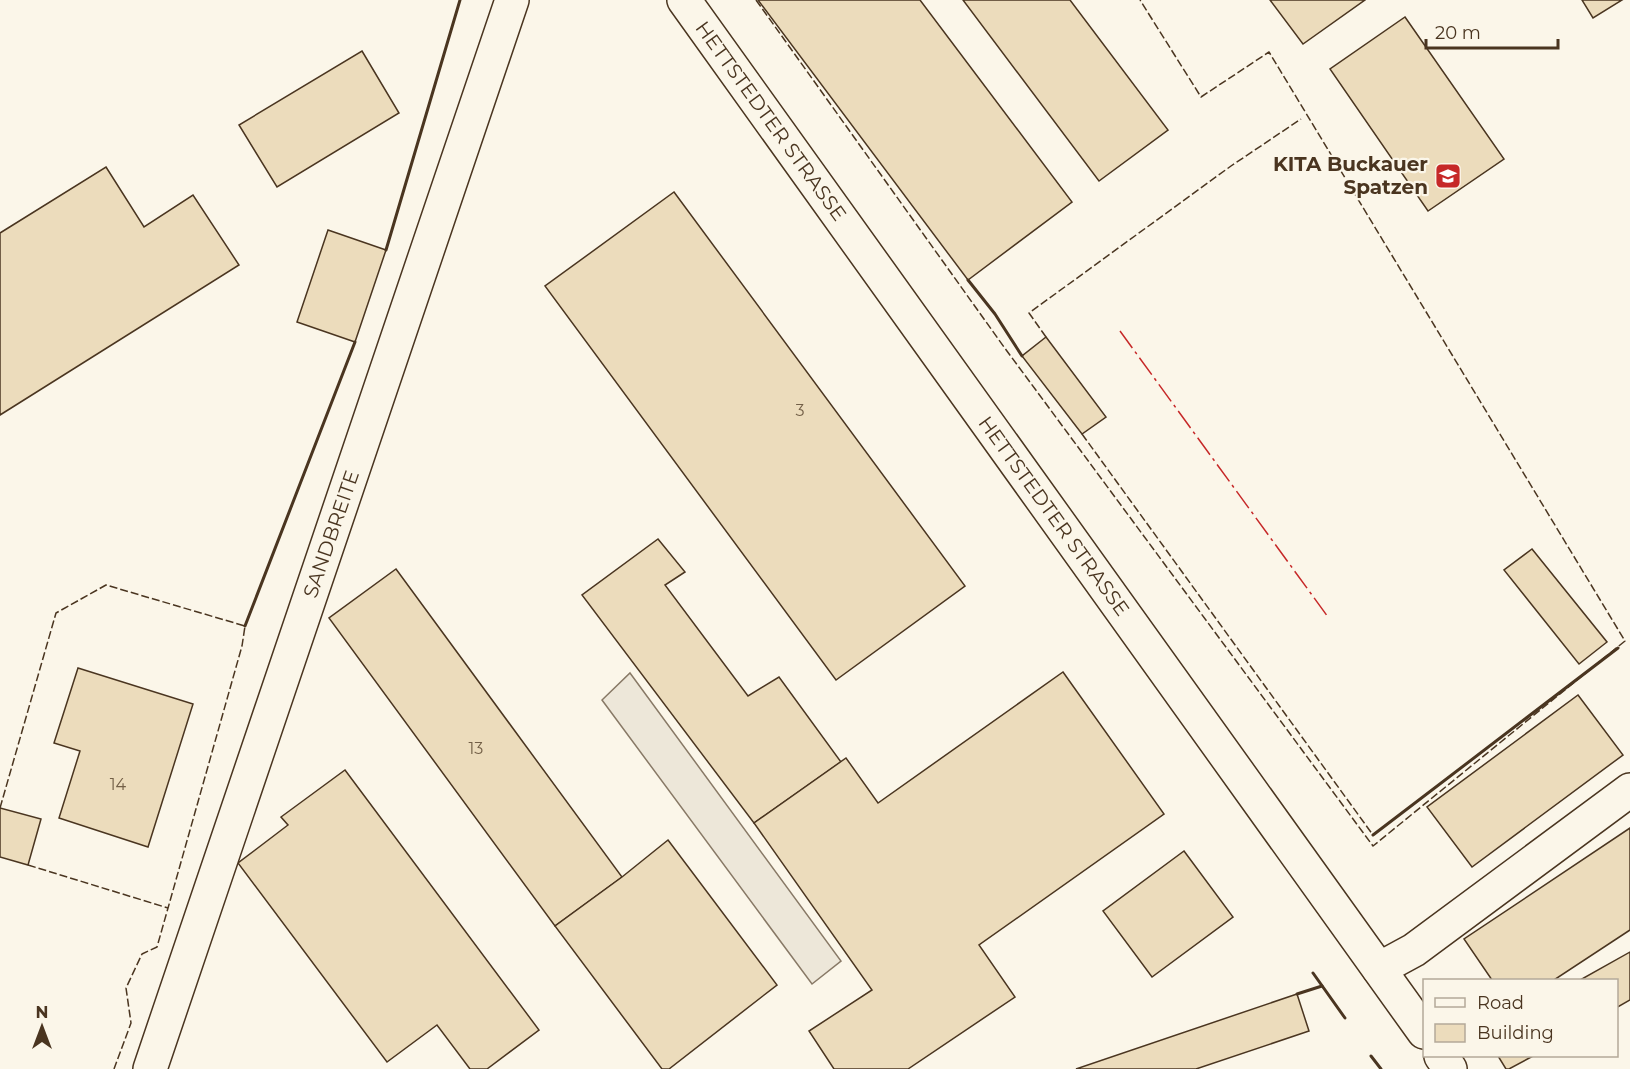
<svg xmlns="http://www.w3.org/2000/svg" width="1630" height="1069" viewBox="0 0 1630 1069" font-family="Montserrat,sans-serif">
<style>
.parking{fill:#ede7d9;stroke:#887966;stroke-width:1.5}
.building{fill:#ecdcbc;stroke:#4a3520;stroke-width:1.5}
.lines{fill:none;stroke-linecap:round;stroke-linejoin:round}
.minor-casing{stroke:#4a3520;stroke-width:36}
.minor{stroke:#fbf6e9;stroke-width:33}
.fence{stroke:#4a3520;stroke-width:1.5;stroke-dasharray:8 3;stroke-linecap:butt}
.wall{stroke:#4a3520;stroke-width:3}
.power{stroke:#c62828;stroke-width:1.5;stroke-dasharray:21 4.5 3 4.5;stroke-linecap:butt}
.labels{text-anchor:middle;dominant-baseline:central;stroke-width:4.5;stroke-linejoin:round;paint-order:stroke}
.number-label{font-size:16px;fill:#725f47}
.street-label{font-size:20px;fill:#4a3520;stroke:#fbf6e9}
.poi-label{font-size:20px;font-weight:bold;fill:#4a3520;stroke:#fbf6e9;text-anchor:end}
</style>
<rect width="100%" height="100%" fill="#fbf6e9"/>
<polygon class="parking" points="630,673 841,961 812,984 602,700"/>
<g class="building">
<polygon points="758,0 920,0 1072,202 968,280"/>
<polygon points="963,0 1070,0 1168,130 1099,181"/>
<polygon points="1270,0 1365,0 1303,44"/>
<polygon points="1582,0 1622,0 1593,18"/>
<polygon points="1405,17 1504,159 1428,211 1330,69"/>
<polygon points="362,51 399,113 277,187 239,125"/>
<polygon points="106,167 144,227 193,195 239,265 0,415 0,233"/>
<polygon points="674,192 965,586 836,680 545,286"/>
<polygon points="328,230 386,250 355,342 297,322"/>
<polygon points="1046,337 1106,417 1082,434 1022,356"/>
<polygon points="658,539 685,572 665,585 748,696 779,677 841,762 754,823 582,595"/>
<polygon points="1532,549 1607,642 1579,664 1504,570"/>
<polygon points="396,569 622,877 555,926 329,618"/>
<polygon points="78,668 193,704 148,847 59,818 80,751 54,743"/>
<polygon points="1063,672 1164,814 979,945 1015,997 908,1069 834,1069 809,1031 872,990 754,823 846,758 878,803"/>
<polygon points="1578,695 1623,755 1472,867 1427,807"/>
<polygon points="345,770 539,1030 487,1069 470,1069 437,1025 387,1062 238,863 288,825 281,817"/>
<polygon points="0,808 41,819 28,865 0,857"/>
<polygon points="1630,828 1630,930 1554,980 1492,980 1464,939"/>
<polygon points="668,840 777,985 669,1069 662,1069 555,926 622,877"/>
<polygon points="1184,851 1233,917 1152,977 1103,911"/>
<polygon points="1630,952 1630,1000 1616,1008 1616,980 1580,980"/>
<polygon points="1297,994 1309,1031 1196,1069 1076,1069"/>
<polygon points="1498,1056 1533,1056 1509,1069 1506,1069"/>
</g>
<g class="lines">
<defs>
<g id="minor">
<polyline points="684,0 1424,1032"/>
<polyline points="1379,969 1414,950 1630,790"/>
<polyline points="1441,1056 1450,1069"/>
<polyline points="150,1069 512,0"/>
</g>
</defs>
<use href="#minor" class="minor-casing"/>
<use href="#minor" class="minor"/>
<g class="fence">
<polyline points="756,0 1004,347 1373,846 1625,641 1269,52 1201,97 1140,0"/>
<polyline points="1046,337 1029,313 1231,166 1301,119"/>
<polyline points="1082,434 1373,835"/>
<polyline points="0,808 56,613 106,585 245,626 242,646 157,947 142,954 126,988 131,1023 114,1069"/>
<polyline points="28,865 168,908"/>
</g>
<g class="wall">
<polyline points="386,250 460,0"/>
<polyline points="968,280 995,314 1022,356"/>
<polyline points="245,626 355,342"/>
<polyline points="1373,835 1618,648"/>
<polyline points="1313,973 1345,1018"/>
<polyline points="1297,994 1322,986"/>
<polyline points="1371,1056 1381,1069"/>
</g>
<polyline class="power" points="1120,331 1328,617"/>
</g>
<defs>
<symbol id="school-square" viewBox="-11 -11 22 22"><rect x="-9" y="-9" width="18" height="18" rx="4" fill="#c62828" stroke="#fbf6e9"/><path d="M0-5L7-2L0 1L-7-2ZM-4 1L0 2.5L4 1V4Q0 6-4 4Z" fill="#fff"/></symbol>
</defs>
<g fill-rule="evenodd">
<use href="#school-square" x="1433" y="161" width="30" height="30"/>
</g>
<g class="labels">
<g class="number-label">
<text x="800" y="410">3</text>
<text x="476" y="748">13</text>
<text x="118" y="784">14</text>
</g>
<g class="street-label">
<text transform="translate(771 121) rotate(54)">HETTSTEDTER STRASSE</text>
<text transform="translate(1054 516) rotate(54)">HETTSTEDTER STRASSE</text>
<text transform="translate(331 534) rotate(-71)">SANDBREITE</text>
</g>
<g class="poi-label">
<text x="1428" y="164">KITA Buckauer<tspan x="1428" dy="23">Spatzen</tspan></text>
</g>
</g>
<rect x="1423" y="979" width="195" height="78" fill="#fbf6e9" stroke="#b4a999" stroke-width="1.5"/>
<rect x="1435" y="998" width="30" height="9" fill="#fbf6e9" stroke="#b4a999" stroke-width="1.5"/>
<text x="1477" y="1009" font-size="18" fill="#4a3520">Road</text>
<rect x="1435" y="1024" width="30" height="18" fill="#ecdcbc" stroke="#b4a999" stroke-width="1.5"/>
<text x="1477" y="1039" font-size="18" fill="#4a3520">Building</text>
<g transform="translate(42 1027)" stroke="#fbf6e9" stroke-width="4.5" paint-order="stroke">
<path d="M0-4.5L10 22L0 15L-10 22Z" fill="#4a3520"/>
<text y="-9" font-size="16" font-weight="bold" text-anchor="middle" fill="#4a3520">N</text>
</g>
<path d="M1426 39v9h132v-9" fill="none" stroke="#4a3520" stroke-width="3"/>
<text x="1435" y="39" font-size="18" fill="#4a3520" stroke="#fbf6e9" stroke-width="4.5" paint-order="stroke">20 m</text>
</svg>
